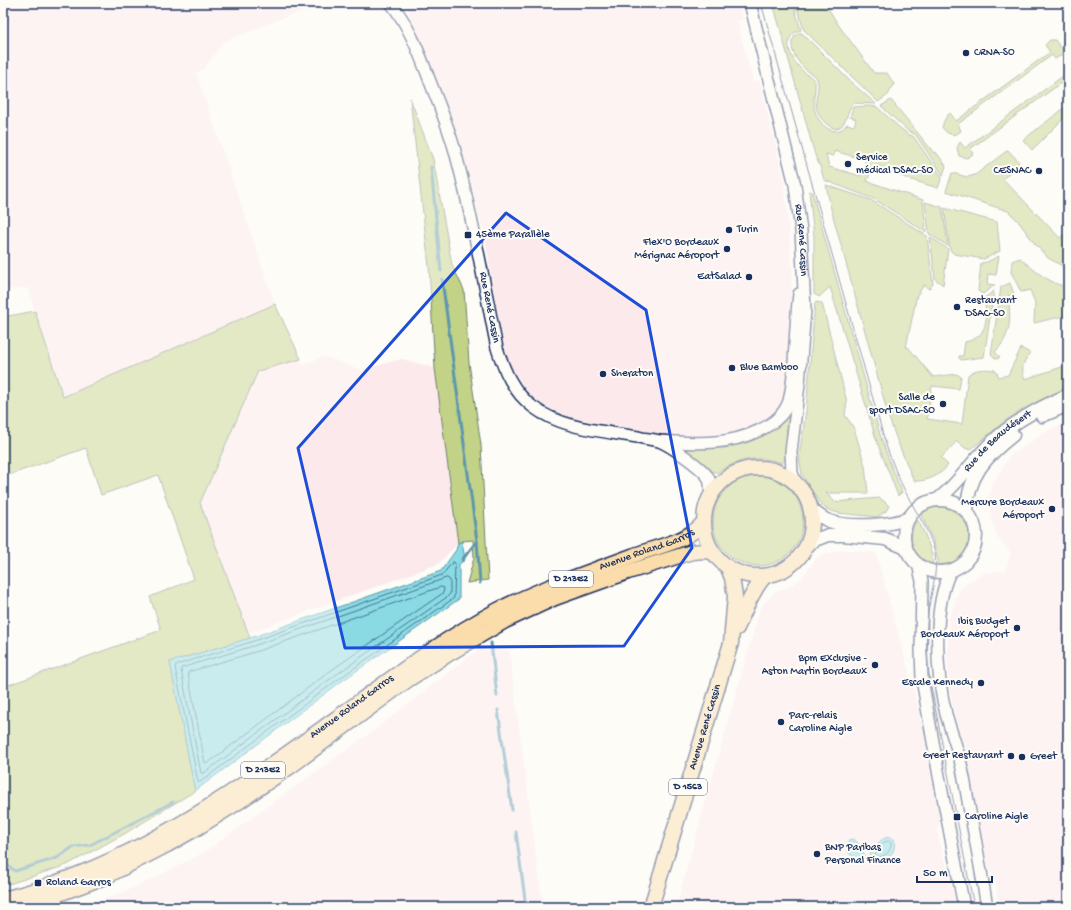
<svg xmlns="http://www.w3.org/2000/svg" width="1071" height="910" viewBox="0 0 1071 910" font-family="'Gochi Hand',sans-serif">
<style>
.built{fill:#fbe9ec}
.green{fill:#c2d286;stroke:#6e8072}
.water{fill:#89dae3;stroke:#5d96ae}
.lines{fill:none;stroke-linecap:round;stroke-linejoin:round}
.shore{stroke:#477393;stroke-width:1}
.stream{stroke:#5d96ae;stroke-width:3}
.tertiary-casing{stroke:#1b2f5e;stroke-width:14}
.secondary-casing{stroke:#1b2f5e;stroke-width:15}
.primary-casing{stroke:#1b2f5e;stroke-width:17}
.tertiary{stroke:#fdfcf7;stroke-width:11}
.secondary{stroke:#fdfcf7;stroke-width:12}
.primary{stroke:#fbddab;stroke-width:14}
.tram{stroke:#1b2f5e;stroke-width:1}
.marked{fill:none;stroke:#1d4ed8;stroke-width:3;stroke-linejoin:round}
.poi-dot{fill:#1b2f5e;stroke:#fdfcf7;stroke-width:1.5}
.labels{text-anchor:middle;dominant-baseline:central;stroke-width:4;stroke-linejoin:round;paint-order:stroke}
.shield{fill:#fdfcf7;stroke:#5f6c8c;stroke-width:1}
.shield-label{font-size:10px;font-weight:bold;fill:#1b2f5e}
.poi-label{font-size:11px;fill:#1b2f5e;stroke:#fdfcf7;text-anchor:start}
.street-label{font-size:11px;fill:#1b2f5e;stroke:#fdfcf7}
</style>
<rect width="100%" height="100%" fill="#fdfcf7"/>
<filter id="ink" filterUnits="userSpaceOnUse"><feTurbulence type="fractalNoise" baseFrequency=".025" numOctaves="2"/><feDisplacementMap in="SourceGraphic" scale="8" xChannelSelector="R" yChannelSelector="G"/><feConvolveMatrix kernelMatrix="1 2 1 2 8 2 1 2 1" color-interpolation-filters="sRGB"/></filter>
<g filter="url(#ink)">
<g class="built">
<polygon points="3,3 327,3 309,10 285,17 223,42 204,69 196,73 275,304 63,397 28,288 3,290"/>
<polygon points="406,3 738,3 743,19 737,21 753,82 759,80 776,147 783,177 788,216 792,270 791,328 788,378 784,398 778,411 754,427 738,433 722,436 680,437 660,434 568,417 541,404 526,391 509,363 499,323 485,236 468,174 449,112 432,69 411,20"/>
<polygon points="324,356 361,370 402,359 435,368 458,543 438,564 248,633 200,503 258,371 301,359 303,365"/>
<polygon points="1068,423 1068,907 999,907 995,879 988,866 973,788 950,692 947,656 950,617 960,589 975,578 986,572 1005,571 1011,553 997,537 992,521 988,500 994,482 1009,457 1050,429"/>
<polygon points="846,550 876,553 918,706 940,820 937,830 943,858 948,868 956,907 676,907 760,609 773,593 789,587 801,579 817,558 823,554"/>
<polygon points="479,649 509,651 543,907 85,907 141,885 203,853 377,728"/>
</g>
<g class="green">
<path d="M773,3h52l12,20 37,50h13l7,11 -6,11 -10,7 -74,-72 -6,-19 1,-2 -4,1 6,20c-21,6 -11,28 0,39 4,5 10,7 14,12 1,9 -2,18 -1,25 1,15 20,36 33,18l7,2 2,-7 -6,-2 3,-10 15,-1 9,1 23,21 9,7 4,1 29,41 -4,11 -30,-9 -31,-14 -2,4 -6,-3 1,-1 -5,-2v-3l-30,-9 -2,5 -7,-2 3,13 32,9 4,-6 5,4 -3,7 56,19 3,32 -52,-33 -50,-19 -3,-11 -6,-14z"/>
<path d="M799,33h3l50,50 24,21 -22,-1c-9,7 -5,23 -19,26 -10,-4 -19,-14 -19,-26 0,-8 4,-16 1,-24 -2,-5 -8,-6 -12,-10 -9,-8 -21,-28 -6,-36z"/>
<path d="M1050,40h5l8,11 -1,4 -7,4 -3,-4 -94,69 3,7c-7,6 -14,4 -19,-4 2,-6 3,-10 8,-14l6,8 94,-69 -5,-7z"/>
<polygon points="1068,66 1068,78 970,149 973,154 967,158 959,156 957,148 960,142 965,148 1067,73 1064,68"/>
<polygon points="410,98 433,159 452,265 464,290 469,363 481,445 488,580 467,583 474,558 473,540 462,541 458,543 435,368 429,267"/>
<polygon points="891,100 934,153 936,152 946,166 943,175 915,134 908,131 881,106"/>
<polygon points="1068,105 1068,114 1032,150 1023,140"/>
<polygon points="1008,150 1019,162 1003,179 1060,238 1068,231 1068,269 1048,258 1035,244 1018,221 1008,211 946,191 952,173 967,177 975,175"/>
<path d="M826,185l45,15 56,36 6,48 -4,5 -5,-4 -7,10 -11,52h2l25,30 24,-3 4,3 -2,12 -27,-3 -5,33 35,5 6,-49c7,-7 18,-6 27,-5l4,7 9,-2 13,-27 9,5c-6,9 -10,14 -5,26l43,-14v24l-44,21 -19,11 -35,29 -5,-2 -8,-7 -16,17 7,7c-7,10 -21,17 -34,16l-16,-38 -9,-25 -58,-209z"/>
<polygon points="809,191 812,192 881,438 892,468 902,492 898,496 876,439 830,287 819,297 814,294 814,236"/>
<polygon points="925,202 942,207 948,246 929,234"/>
<polygon points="944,208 997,222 1000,251 984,259 954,254 950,250"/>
<polygon points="930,237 948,249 943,285 935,279"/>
<polygon points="999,256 996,275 988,274 987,284 995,285 983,294 978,291 981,263 987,262"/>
<path d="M1020,258c12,11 32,27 48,29v28l-34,8 1,-20 -5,-13 -9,2 -10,-20 1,-11z"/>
<path d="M1010,283l4,11 -6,2c3,22 4,39 -13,56l5,5 -3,2 -3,-2 -3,-3 10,-67z"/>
<path d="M994,291l-10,66 -23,3 -2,-2v-2h4l2,-14c23,-4 24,-26 18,-43z"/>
<polygon points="815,302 822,303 847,402 845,415 854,428 865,466 868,493 826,493 835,502 879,498 884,501 889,506 886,511 877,517 838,513 829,510 822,506 802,475 799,456 806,411"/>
<polygon points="275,304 301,359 258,371 200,503 250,638 170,662 195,791 124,834 67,865 9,884 3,882 3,687 161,630 150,597 194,579 158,475 101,495 86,448 3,477 3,317 35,311 63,397"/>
<path d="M792,400l-5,29 -2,31 -3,3c-24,-8 -45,-4 -65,10l-3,-2 -3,2 -3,-5 -23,-18v-4l55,-5z"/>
<circle cx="758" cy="521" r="45"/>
<path d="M938,507c34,1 43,45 13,56 -4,1 -8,1 -12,2l-6,-25 -12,-25 9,-7z"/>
<path d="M917,519c8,14 14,28 16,45 -22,-6 -27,-27 -16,-45z"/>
</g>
<g class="water">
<polygon points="462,541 465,560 459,564 459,599 342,681 195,791 170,662 250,638 441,571 456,550 458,543"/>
<path d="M889,837l4,2c7,14 -13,31 -25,19 5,-8 11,-20 21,-21z"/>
<path d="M852,839c8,3 14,14 12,22l-8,-1 -8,-8 -1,-7 2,-5z"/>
</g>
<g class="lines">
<g class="shore">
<polygon points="454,562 455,564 454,598 340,678 200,782 198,782 175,667 176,665 251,642 442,575 452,563"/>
<polygon points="447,578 450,580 450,594 447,597 337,674 204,773 201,773 181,670 181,668 253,646"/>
<polygon points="441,587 444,588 443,593 333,669 208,763 205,763 188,674 188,672 255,652"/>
<path d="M889,841l2,2c0,9 -6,14 -15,14l-1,-2 8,-12z"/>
</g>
<g class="stream">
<polyline points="431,167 441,271"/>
<polyline points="442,279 477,541 480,583"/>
<polyline points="462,560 477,541"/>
<polyline points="491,643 497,696"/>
<polyline points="498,710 512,810"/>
<polyline points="516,832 526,907"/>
<polyline points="3,862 15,871 57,858 73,847 90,845 173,802"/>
</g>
<defs>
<g id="tertiary">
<path id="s1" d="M391,3c19,24 29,52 40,81 9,23 19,47 25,71 17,63 28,129 41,193 7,22 16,44 36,59 29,22 70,24 105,30 7,2 14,2 21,4 11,4 42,26 49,36 3,5 2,12 3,18"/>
<path id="s2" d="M750,3l45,182 6,46 4,79 -6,74 -8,68 1,21 3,8"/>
<path d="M660,441c19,1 37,3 55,1 26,-2 65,-14 74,-41 3,-12 4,-25 5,-37 1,-23 2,-46 5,-70"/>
<polyline points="918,564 922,581 921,650 922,679 939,776 964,907"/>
<path d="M951,570c-19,37 -15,104 -5,144 4,15 10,30 14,46 5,19 7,38 11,57 6,30 11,60 16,90"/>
</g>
<g id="secondary">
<polyline points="1042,416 1068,405"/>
<path id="s3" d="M937,500c20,-14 35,-39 53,-56 22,-22 50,-37 78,-49"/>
<circle cx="940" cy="536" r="36"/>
<path d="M811,509c6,5 12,10 18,12 20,7 61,5 80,-3"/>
<path d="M967,512c0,-35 19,-56 46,-77"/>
<polyline points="807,546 815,540 828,535 843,535 885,539 906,548"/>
</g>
<g id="primary">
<circle cx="758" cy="522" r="54"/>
<path d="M737,628c8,-18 15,-37 28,-52"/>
<path id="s4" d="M3,899c26,-6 51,-15 76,-25 103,-41 192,-108 281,-173 44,-32 89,-65 138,-91 43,-22 89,-37 134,-54 25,-10 54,-13 72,-34"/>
<polyline points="23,907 105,877 167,845 197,828 240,801 291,766 409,679 447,655 505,621 555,598 628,572 692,552 704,551 713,552"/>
<path id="s5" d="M651,907l80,-264 4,-47 -3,-18 -4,-10"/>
</g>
</defs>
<use href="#tertiary" class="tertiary-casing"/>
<use href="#secondary" class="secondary-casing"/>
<use href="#primary" class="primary-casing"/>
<use href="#tertiary" class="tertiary"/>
<use href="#secondary" class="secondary"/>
<use href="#primary" class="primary"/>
<path class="tram" d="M761,3l125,442c6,17 12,33 20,48 10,20 25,39 29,61 3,21 -5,40 -7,60 -3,23 -1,45 2,67l44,226"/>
</g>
</g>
<path d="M0 0H1071V910H0ZM506,213l140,97 46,238 -68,98 -279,2 -47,-200z" fill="#fdfcf7" fill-opacity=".55" fill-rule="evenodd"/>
<path class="marked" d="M506,213l140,97 46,238 -68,98 -279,2 -47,-200z"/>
<g class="poi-dot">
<circle cx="966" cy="53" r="4"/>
<circle cx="848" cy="164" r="4"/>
<circle cx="1039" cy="171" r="4"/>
<circle cx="729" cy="230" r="4"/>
<rect x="464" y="231" width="8" height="8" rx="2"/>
<circle cx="727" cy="249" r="4"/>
<circle cx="749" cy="277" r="4"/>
<circle cx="957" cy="307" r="4"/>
<circle cx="732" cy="368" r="4"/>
<circle cx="603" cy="374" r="4"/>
<circle cx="943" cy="404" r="4"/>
<circle cx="1052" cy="509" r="4"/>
<circle cx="1017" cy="628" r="4"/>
<circle cx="875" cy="665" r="4"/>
<circle cx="981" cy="683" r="4"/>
<circle cx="781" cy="722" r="4"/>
<circle cx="1011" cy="756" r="4"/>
<circle cx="1022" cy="757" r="4"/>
<rect x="953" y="813" width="8" height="8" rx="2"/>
<circle cx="817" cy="854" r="4"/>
<rect x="34" y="879" width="8" height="8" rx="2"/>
</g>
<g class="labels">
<g class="shield">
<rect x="549" y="571" width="44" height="16" rx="3"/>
<rect x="241" y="762" width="44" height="16" rx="3"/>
<rect x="669" y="779" width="38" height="16" rx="3"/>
</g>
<g class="shield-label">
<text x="571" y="579">D 213E2</text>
<text x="263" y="770">D 213E2</text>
<text x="688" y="787">D 1563</text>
</g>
<g class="poi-label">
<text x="974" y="53">CRNA-SO</text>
<text x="856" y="158">Service<tspan x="856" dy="13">médical DSAC-SO</tspan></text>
<text x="1031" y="171" text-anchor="end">CESNAC</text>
<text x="737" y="230">Turin</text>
<text x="476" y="235">45ème Parallèle</text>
<text x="719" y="243" text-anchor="end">Flex'O Bordeaux<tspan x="719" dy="13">Mérignac Aéroport</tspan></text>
<text x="741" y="277" text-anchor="end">EatSalad</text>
<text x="965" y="301">Restaurant<tspan x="965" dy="13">DSAC-SO</tspan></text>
<text x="740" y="368">Blue Bamboo</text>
<text x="611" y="374">Sheraton</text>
<text x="935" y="398" text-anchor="end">Salle de<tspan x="935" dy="13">sport DSAC-SO</tspan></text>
<text x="1044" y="503" text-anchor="end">Mercure Bordeaux<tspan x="1044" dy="13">Aéroport</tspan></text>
<text x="1009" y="622" text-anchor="end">Ibis Budget<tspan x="1009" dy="13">Bordeaux Aéroport</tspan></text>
<text x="867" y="659" text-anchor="end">Bpm Exclusive -<tspan x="867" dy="13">Aston Martin Bordeaux</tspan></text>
<text x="973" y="683" text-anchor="end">Escale Kennedy</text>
<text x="789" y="716">Parc-relais<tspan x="789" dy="13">Caroline Aigle</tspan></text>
<text x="1003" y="756" text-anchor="end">Greet Restaurant</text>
<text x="1030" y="757">Greet</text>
<text x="965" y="817">Caroline Aigle</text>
<text x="825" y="848">BNP Paribas<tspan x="825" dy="13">Personal Finance</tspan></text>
<text x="46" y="883">Roland Garros</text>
</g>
<g class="street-label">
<text stroke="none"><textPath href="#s2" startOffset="243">Rue René Cassin</textPath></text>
<text stroke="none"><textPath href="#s1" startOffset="322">Rue René Cassin</textPath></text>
<text stroke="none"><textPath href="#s3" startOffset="85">Rue de Beaudésert</textPath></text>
<text stroke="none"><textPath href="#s4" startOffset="737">Avenue Roland Garros</textPath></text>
<text stroke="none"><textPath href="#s4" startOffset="401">Avenue Roland Garros</textPath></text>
<text stroke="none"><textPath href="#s5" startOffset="188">Avenue René Cassin</textPath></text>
</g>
</g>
<rect width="1071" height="910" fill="none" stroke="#fdfcf7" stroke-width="16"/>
<rect x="8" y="8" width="1055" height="894" fill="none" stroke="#1b2f5e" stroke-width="1.5" filter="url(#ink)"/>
<path d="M917 876v6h75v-6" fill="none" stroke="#1b2f5e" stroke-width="2"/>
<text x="923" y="876" font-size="12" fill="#1b2f5e" stroke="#fdfcf7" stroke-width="3" paint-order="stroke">50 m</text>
</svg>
